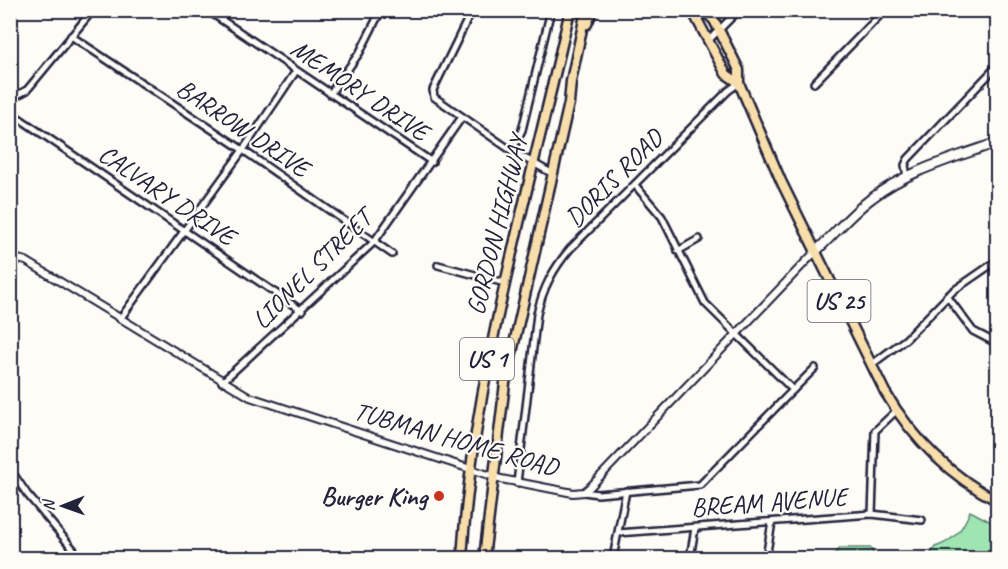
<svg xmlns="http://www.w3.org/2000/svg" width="1008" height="569" viewBox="0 0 1008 569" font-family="Caveat,sans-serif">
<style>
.green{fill:#9ee5b2;stroke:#608476;stroke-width:1.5}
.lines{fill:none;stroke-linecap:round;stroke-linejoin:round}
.minor-casing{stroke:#22223b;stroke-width:10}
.tertiary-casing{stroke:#22223b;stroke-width:10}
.secondary-casing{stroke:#22223b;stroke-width:12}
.primary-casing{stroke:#22223b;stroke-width:13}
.trunk-casing{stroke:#22223b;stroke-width:13}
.minor{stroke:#fdfcf7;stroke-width:5}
.tertiary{stroke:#fdfcf7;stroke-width:6}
.secondary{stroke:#fdfcf7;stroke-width:8}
.primary{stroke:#f8deab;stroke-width:8}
.trunk{stroke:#f8deab;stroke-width:8}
.poi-dot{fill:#c8321e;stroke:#fdfcf7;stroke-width:2}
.labels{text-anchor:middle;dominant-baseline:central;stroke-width:4.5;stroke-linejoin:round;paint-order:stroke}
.shield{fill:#fdfcf7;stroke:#646373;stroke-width:1.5}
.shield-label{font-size:24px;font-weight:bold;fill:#22223b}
.street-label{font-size:26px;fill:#22223b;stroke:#fdfcf7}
.poi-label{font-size:26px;font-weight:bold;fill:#22223b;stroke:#fdfcf7;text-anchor:end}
</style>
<rect width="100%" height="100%" fill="#fdfcf7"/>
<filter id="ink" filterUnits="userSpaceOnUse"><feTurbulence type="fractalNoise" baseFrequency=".0167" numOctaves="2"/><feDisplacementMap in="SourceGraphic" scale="12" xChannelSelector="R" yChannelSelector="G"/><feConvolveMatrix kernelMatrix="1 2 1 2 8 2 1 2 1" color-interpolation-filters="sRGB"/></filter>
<g filter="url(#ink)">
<g class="green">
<path d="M970,511l27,14v33h-69l7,-11c19,-6 28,-18 35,-36z"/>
<polygon points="840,548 871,548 875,558 831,558"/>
</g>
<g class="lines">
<defs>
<g id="minor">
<polyline points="207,10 432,162"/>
<polyline points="472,10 433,90 434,97 512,151 553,174"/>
<polyline points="71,36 243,150 392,254"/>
<polyline points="709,40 739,10"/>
<polyline points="814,83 885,10"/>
<polyline points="330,94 360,52 381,10"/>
<polyline points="10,99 27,90 93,10"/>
<polyline points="10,112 302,311"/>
<polyline points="512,151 522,130 551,10"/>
<polyline points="907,177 905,165 908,159 998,65"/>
<polyline points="678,251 699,239"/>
<polyline points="438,265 505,283"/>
<polyline points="947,296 973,331 998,344"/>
<polyline points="120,319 243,150 296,71"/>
<polyline points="871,365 906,339 953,291 998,260"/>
<polyline points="222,382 374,242 462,117"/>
<polyline points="793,390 815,368"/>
<polyline points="10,469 27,494 74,550"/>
<path d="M517,483l20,-169c6,-26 16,-45 33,-65l158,-158 11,-8"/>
<polyline points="584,492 598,494 700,485 793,390 705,303 662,217 635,185"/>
<polyline points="872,514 875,431 896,411"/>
<polyline points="618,533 872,514 922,520"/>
<polyline points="613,558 626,491"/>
<polyline points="690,558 695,528"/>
<polyline points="766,558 772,522"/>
</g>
<polyline id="tertiary" points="10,257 26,261 250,397 501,479 573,493 584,492 591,486 815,252"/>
<path id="secondary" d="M815,252c19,-17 36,-39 57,-54 36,-28 83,-40 126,-56"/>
<g id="primary">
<polyline points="692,10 726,74 739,83"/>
<path d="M714,20l25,50v13l42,98 104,211c28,47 64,84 113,109"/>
</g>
<g id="trunk">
<polyline points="703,10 714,20"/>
<polyline points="587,24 593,10"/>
<path d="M462,558c12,-187 67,-365 108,-548"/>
<polyline points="484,558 505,383 569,103 571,81 586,10"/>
</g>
</defs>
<use href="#minor" class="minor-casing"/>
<use href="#tertiary" class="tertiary-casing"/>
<use href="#secondary" class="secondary-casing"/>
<use href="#primary" class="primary-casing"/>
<use href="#trunk" class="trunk-casing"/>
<use href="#minor" class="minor"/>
<use href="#tertiary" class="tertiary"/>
<use href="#secondary" class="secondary"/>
<use href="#primary" class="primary"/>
<use href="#trunk" class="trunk"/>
</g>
</g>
<circle class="poi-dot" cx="439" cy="496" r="6"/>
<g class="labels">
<g class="shield">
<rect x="807.5" y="280" width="63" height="42" rx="4.5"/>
<rect x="460" y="338" width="54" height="42" rx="4.5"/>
</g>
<g class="shield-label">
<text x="839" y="301">US 25</text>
<text x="487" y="359">US 1</text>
</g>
<g class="street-label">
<text transform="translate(360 90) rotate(34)">MEMORY DRIVE</text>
<text transform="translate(243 128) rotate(34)">BARROW DRIVE</text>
<text transform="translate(614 178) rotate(-45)">DORIS ROAD</text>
<text transform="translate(167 195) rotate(34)">CALVARY DRIVE</text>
<text transform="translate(497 225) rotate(-76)">GORDON HIGHWAY</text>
<text transform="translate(312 269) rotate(-45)">LIONEL STREET</text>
<text transform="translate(456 439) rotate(16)">TUBMAN HOME ROAD</text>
<text transform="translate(769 502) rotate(-4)">BREAM AVENUE</text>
</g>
<g class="poi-label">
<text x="427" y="496">Burger King</text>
</g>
</g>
<rect width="1008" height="569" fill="none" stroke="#fdfcf7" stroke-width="36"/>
<rect x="18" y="18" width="972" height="533" fill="none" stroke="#22223b" stroke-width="2" filter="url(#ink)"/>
<g transform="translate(63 506) rotate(269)" stroke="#fdfcf7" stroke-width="4.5" paint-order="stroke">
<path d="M0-4.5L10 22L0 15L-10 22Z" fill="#22223b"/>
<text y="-9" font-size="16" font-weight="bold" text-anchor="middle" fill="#22223b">N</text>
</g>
</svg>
